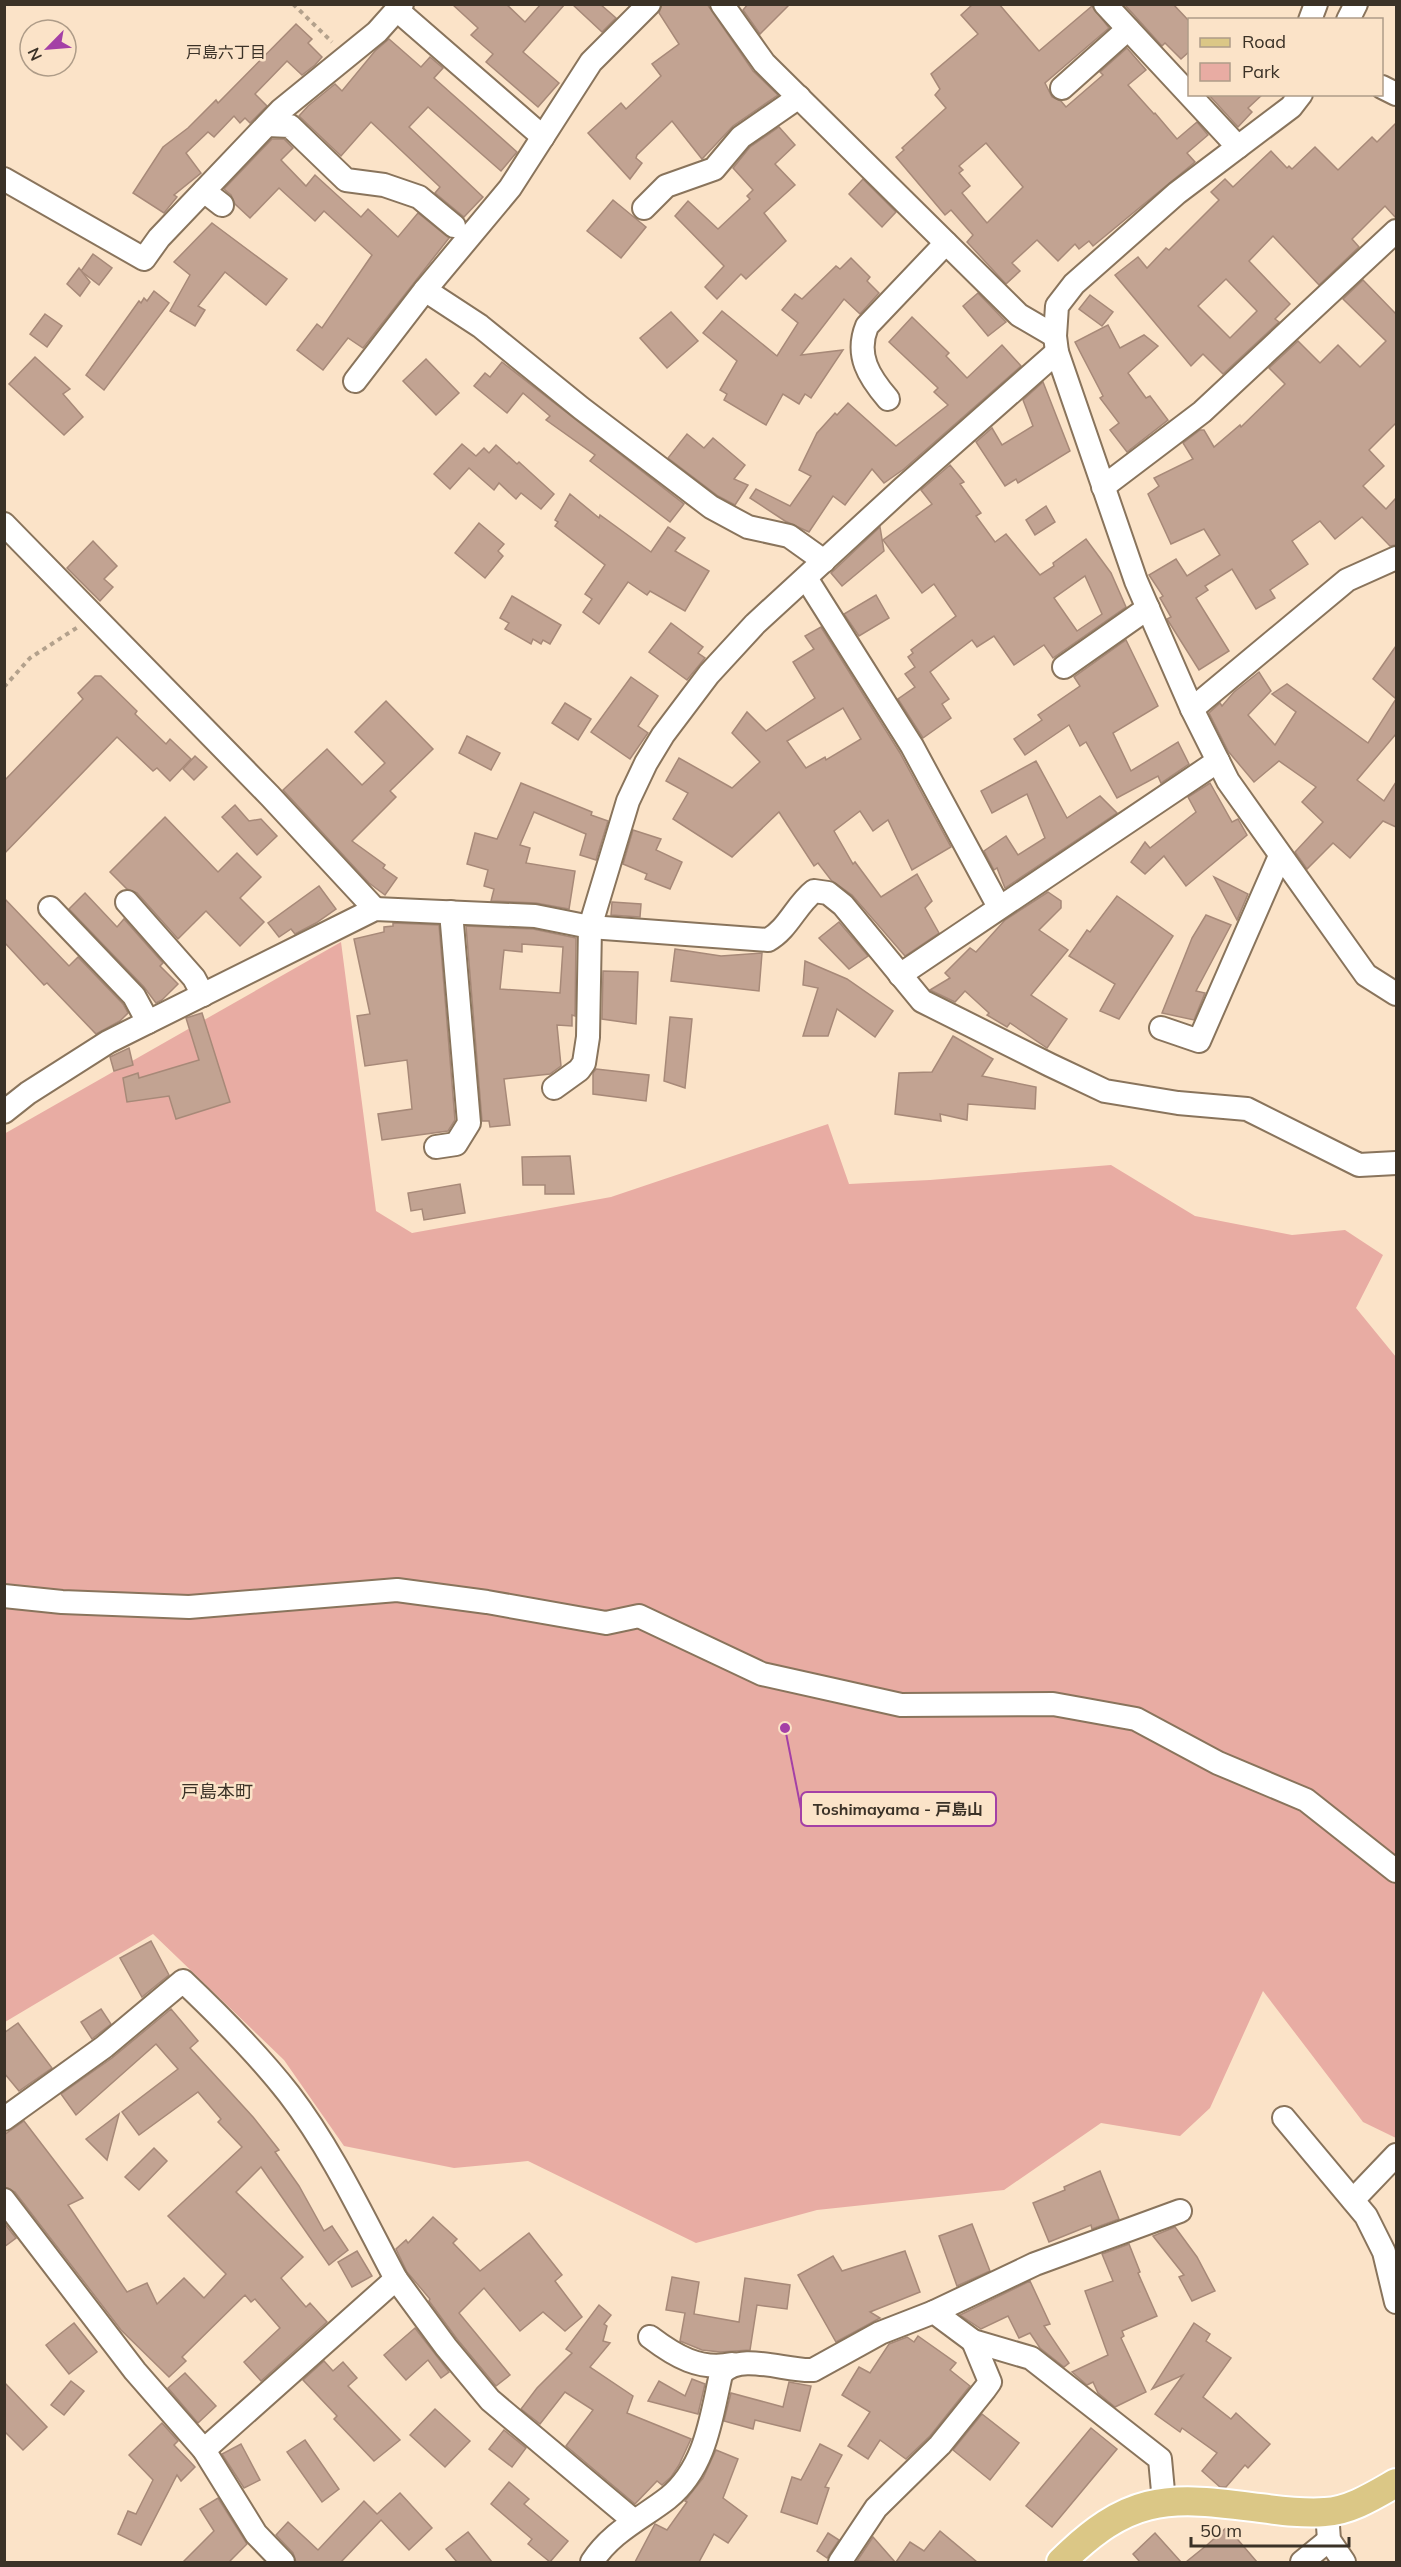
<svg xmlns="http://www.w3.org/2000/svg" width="1401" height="2567" viewBox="0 0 1401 2567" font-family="Mulish,'Noto Sans JP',sans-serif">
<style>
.green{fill:#e8aca3}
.building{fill:#c2a392;stroke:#a78978;stroke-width:1.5;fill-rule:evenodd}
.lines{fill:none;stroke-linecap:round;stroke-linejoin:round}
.minor-casing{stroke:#89745c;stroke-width:26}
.major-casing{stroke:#fff;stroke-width:32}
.path{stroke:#b3a18c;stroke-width:4;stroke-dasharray:4.5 4.5;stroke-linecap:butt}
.minor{stroke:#fff;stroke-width:22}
.major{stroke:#dbc786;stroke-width:28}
.labels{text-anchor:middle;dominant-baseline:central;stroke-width:5;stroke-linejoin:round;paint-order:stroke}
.neighbourhood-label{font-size:16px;fill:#3b3227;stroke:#fbe3c8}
.quarter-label{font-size:18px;fill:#3b3227;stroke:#fbe3c8}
.leader{fill:none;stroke:#a440a6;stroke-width:2}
.callout-dot{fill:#a440a6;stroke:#fbe3c8;stroke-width:2}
.callout{fill:#fbe3c8;stroke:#a440a6;stroke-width:2}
.callout-label{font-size:16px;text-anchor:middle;font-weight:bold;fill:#3b3227}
</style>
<rect width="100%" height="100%" fill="#fbe3c8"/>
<polygon class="green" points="341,942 376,1211 412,1233 611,1197 828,1124 849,1184 930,1180 1111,1165 1195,1216 1292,1235 1345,1230 1383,1255 1356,1308 1396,1357 1396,2138 1363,2122 1263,1991 1210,2108 1180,2136 1101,2123 1004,2190 817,2210 696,2243 528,2161 454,2168 344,2146 284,2060 153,1934 5,2022 4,1134"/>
<g class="building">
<polygon points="452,4 506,4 525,22 541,4 565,4 523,52 559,83 538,107 486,62 493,54 471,35 478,28"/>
<polygon points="572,4 600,4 616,18 602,32"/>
<polygon points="662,4 707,4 753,71 778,95 733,126 702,159 672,121 637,155 636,158 642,163 630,179 588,133 621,103 626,109 661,76 652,64 679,44 659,13"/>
<polygon points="748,4 790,4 760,34 743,10"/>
<path d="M973,4h26l40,47 53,-45 17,22 -64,55 7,14 9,4 5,6 37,-32 -3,-3 27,-24 19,22 -18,15 26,29 1,-1 22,26 20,-17 11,13 -21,18 8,9 -102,84 -4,-5 -10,8 -4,-5 -17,17 -21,-21 -25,23 8,8 -14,13 -39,-42 6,-7 -22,-25 -6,5 -49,-58 8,-7 -2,-2 44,-40 -11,-13 5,-6 -9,-15 47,-40 -17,-19zM986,143l37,44 -36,36 -25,-30 8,-7 -11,-13 4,-3 -4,-4z"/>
<polygon points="1124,4 1173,4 1190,22 1190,51 1181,59 1165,43 1162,46"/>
<polygon points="296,24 312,39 308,43 322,57 315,65 302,75 287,61 255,94 267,106 250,123 245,118 240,123 234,116 214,137 208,132 186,153 201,173 174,195 177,197 164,213 133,193 163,147 188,128 216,100 218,103"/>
<polygon points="389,39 421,67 430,57 443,68 434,78 517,152 501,171 428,107 409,127 483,197 464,217 435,193 440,187 371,122 341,156 299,116 308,106 335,84 342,91 375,51"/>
<polygon points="1208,94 1263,94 1248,108 1252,112 1238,127"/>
<path d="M1396,123v95l-11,-12 -33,33 7,8 -40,38 -46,-49 -24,25 41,43 -15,15 4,3 -56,52 -20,-20 -12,12 -76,-91 23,-18 9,11 19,-20 3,2 50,-50 -8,-8 14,-13 8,8 38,-36 16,17 2,-2 3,3 23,-22 23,23 34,-33 5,5zM1226,279l31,32 -27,27 -32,-32z"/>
<polygon points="779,127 795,145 775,164 795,185 764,213 786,241 746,279 741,274 717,299 705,287 724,266 675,216 688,201 718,229 750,199 747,196 753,190 733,168 750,147"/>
<polygon points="272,139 284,139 293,148 281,160 306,186 315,175 361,217 368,209 398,237 418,213 449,238 363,348 348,338 323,370 297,350 317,324 322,328 372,255 324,211 315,221 279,188 250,218 235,204 231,195 224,189"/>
<polygon points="863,179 896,212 882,227 849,194"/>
<polygon points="613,200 646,227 621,258 587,231"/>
<polygon points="212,223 287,279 266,305 225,272 198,306 205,310 195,326 170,311 190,275 174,262"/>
<polygon points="93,254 112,268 99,285 81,271"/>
<polygon points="851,258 870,277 867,281 879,293 860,314 844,299 801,355 843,350 811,398 805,394 799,404 783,394 766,425 724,400 727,394 720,390 737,361 703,333 722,311 777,356 798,323 782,310 795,294 802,299 836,266 840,269"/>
<polygon points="79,268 90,282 80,296 67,284"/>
<polygon points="1363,280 1396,314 1396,423 1369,450 1384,466 1363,486 1386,509 1396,498 1396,545 1390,546 1362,517 1335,539 1320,521 1292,541 1308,564 1270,590 1275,598 1256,609 1232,569 1205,586 1208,590 1196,598 1229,651 1199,670 1167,619 1171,617 1160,598 1163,596 1149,575 1176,559 1187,576 1220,555 1204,529 1171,544 1148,494 1159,486 1154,478 1193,459 1183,443 1200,430 1204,430 1214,447 1240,425 1241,427 1285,384 1269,368 1298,341 1320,363 1338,345 1360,367 1386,341 1343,299"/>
<polygon points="154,291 169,303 104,390 86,375 139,301 141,303 144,298 147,301"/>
<polygon points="978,293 1006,322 988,336 963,306"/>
<polygon points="1090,295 1113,312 1102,326 1079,309"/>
<polygon points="671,312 698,341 667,368 640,338"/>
<polygon points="45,314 62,326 47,347 30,334"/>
<polygon points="912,317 949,353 946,356 967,378 1002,345 1021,366 904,469 884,483 872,469 845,505 833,496 809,532 785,521 750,498 756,489 790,506 811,476 799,470 817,433 835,413 837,415 848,403 896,446 948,405 934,392 938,388 889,342"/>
<polygon points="1108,325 1120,348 1144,335 1158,346 1128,373 1146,398 1150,396 1168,420 1127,452 1110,430 1119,423 1100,398 1103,396 1075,342"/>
<polygon points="35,357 70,389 63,394 83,417 64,435 9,384"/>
<polygon points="426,359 459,393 436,415 403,381"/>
<polygon points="502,362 684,504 670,522 590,461 595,455 546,420 550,416 523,393 507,413 474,386 485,373 490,377"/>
<polygon points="1043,382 1070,451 1018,483 1016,479 1005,486 976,442 992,428 1002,445 1033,426 1023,400"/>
<polygon points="687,434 704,448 713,438 745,465 734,479 748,485 735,505 718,496 668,458"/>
<polygon points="462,444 476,456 484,448 489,453 496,445 517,464 519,462 554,494 541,509 521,493 516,499 499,483 494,490 469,468 450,489 434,474"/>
<path d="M950,465l14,17 -4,2 21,29 -5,3 19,26 11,-8 34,41 14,-9 -1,-3 33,-24 25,34 15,34 -73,51 -9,-13 -30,20 -20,-29 -17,11 -5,-7 -42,32 19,27 -7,5 9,14 -28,20 -25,-39 17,-12 -10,-13 10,-7 -7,-10 5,-4 -2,-3 45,-34 -22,-32 -12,9 -39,-53 49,-36 -11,-14zM1085,576l17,38 -25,17 -23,-33z"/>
<polygon points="570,494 599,518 600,515 651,552 668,527 685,538 675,551 709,571 685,611 650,591 647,595 628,582 599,624 583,612 592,599 585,594 605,565 555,526 558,522 555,520"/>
<polygon points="1046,506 1055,522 1035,535 1026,520"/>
<polygon points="479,523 504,544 498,551 503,556 485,578 455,553"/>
<polygon points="880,527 884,551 842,586 831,573"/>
<polygon points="93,541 117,566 104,579 113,587 100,601 67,568"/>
<polygon points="876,595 889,618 859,636 844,614"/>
<polygon points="512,596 561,625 550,644 543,640 541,644 533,639 531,644 505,629 509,623 500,618"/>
<polygon points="671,623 703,647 698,653 705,658 687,680 649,652"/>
<path d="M821,627l79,126 51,94 -39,23 -24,-50 -15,11 -13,-20 -26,20 19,33 2,-2 26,35 36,-23 15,27 -7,7 14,25 -34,23 -53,-61 -21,-15 -13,-17 -4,3 -35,-54 -47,45 -59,-38 15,-26 -22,-12 13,-23 53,30 28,-26 -28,-29 15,-21 19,19 49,-33 -22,-36 21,-13 -9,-13zM843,708l18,31 -35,21 -1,-3 -19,11 -19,-27z"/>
<polygon points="1126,640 1158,706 1113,733 1131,771 1178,742 1189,764 1161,783 1158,776 1117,798 1086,742 1080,746 1069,725 1025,755 1014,739 1042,720 1038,715 1080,686 1074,677"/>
<polygon points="1396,646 1396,734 1357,780 1384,801 1396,782 1396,827 1383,821 1350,858 1333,843 1307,869 1295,852 1323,822 1302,802 1316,787 1279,761 1254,782 1228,751 1209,713 1220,703 1222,706 1234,692 1259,672 1271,691 1248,715 1275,745 1296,712 1272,694 1287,684 1368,743 1396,699 1373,679"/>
<polygon points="95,676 101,676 137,711 135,714 166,744 170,739 191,759 170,781 157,768 153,771 117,737 4,854 4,781 83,699 78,693"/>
<polygon points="631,677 658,696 638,726 648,733 630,759 591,732"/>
<polygon points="386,701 433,749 390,791 396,797 352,841 385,865 383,868 397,878 385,895 369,883 283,790 327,749 362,785 385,763 355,732"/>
<polygon points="565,703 591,719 578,740 552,723"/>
<polygon points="467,736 500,753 491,770 459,753"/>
<polygon points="195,756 207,767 194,780 183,769"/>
<polygon points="1036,761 1067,818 1100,796 1117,813 1005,888 997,868 994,870 984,851 1006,836 1018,855 1045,838 1027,794 992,813 981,791"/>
<polygon points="521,783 592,812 591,815 608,821 596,860 580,855 586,834 534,812 520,845 530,848 526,863 575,871 569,909 536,903 491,901 494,889 484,886 488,870 467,864 475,833 497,839"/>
<polygon points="1210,783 1232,822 1238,819 1247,835 1186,886 1164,856 1145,874 1131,862 1145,842 1150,848 1196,812 1188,797"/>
<polygon points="235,805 249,821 261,819 277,836 257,855 222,817"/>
<polygon points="165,817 218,872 237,853 261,877 240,898 264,922 240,946 206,911 178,939 137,893 127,889 110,872"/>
<polygon points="633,830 661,839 656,850 682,862 670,889 645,879 647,874 623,864"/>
<polygon points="1214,877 1248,894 1237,920"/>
<polygon points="319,886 336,909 316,923 295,934 291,929 279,937 268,923"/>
<polygon points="1048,892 1061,901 1061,908 1039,930 1068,950 1031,995 1067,1019 1047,1048 1010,1023 1007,1027 987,1015 989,1013 965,991 955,1002 930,990 950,978 945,973 970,948 976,952 1005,920"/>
<polygon points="85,893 117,927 124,919 163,963 160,966 178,984 162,1000 156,1003 144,987 69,909"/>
<polygon points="1117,896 1173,936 1119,1019 1100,1011 1115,984 1069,956 1087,930 1090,932"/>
<polygon points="4,898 69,966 78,957 123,1004 128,1013 120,1021 96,1034 47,983 44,985 4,942"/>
<polygon points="612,902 641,904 640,917 611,915"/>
<polygon points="1206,915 1231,925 1196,991 1205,993 1194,1020 1162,1013 1192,938"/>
<polygon points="839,922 868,956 849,969 819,938"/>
<polygon points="393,923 439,925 455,1120 448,1131 382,1140 378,1114 412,1109 407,1060 365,1066 357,1016 370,1014 354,939 384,932 384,927 393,926"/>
<path d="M466,926l67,3 43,9 -1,78 -3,-1v11l-15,-1 4,41 -11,8 -46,5 6,46 -20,2 -1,-6h-7zM522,944l41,3 -3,46 -60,-4 4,-39 18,2z"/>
<polygon points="675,949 721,956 762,953 759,991 671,981"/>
<polygon points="805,961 847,979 893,1011 875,1037 837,1009 828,1036 803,1036 818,988 803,985"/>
<polygon points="603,971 638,972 636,1024 602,1019"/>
<polygon points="202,1013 230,1102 176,1119 169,1096 127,1102 123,1078 138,1073 139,1078 199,1060 186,1018"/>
<polygon points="670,1017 692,1019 685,1088 664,1081"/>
<polygon points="953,1036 993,1059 982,1076 1036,1087 1035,1109 968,1104 967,1120 940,1114 941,1121 895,1114 899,1073 932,1072"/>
<polygon points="129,1048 133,1065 114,1071 110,1057"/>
<polygon points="596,1069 649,1075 646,1101 593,1094 593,1073"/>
<polygon points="570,1156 574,1194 545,1194 545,1185 523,1185 522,1157"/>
<polygon points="460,1184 465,1213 424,1220 422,1209 411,1211 408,1193"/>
<polygon points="151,1941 169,1975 142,1997 120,1958"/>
<polygon points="101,2009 111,2024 92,2039 81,2022"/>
<polygon points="171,2009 198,2041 190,2048 253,2117 279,2150 275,2152 299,2186 324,2231 332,2226 348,2250 329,2265 261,2167 236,2192 303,2257 281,2278 306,2307 310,2303 327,2322 261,2381 244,2362 280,2328 255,2299 251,2302 245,2295 182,2357 186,2361 169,2377 121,2330 15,2192 4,2187 4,2135 24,2121 83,2198 68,2205 127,2292 147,2283 157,2304 184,2278 204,2298 226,2274 168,2216 242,2147 218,2122 221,2119 198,2092 139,2135 122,2112 178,2069 156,2044 76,2115 61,2094 112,2058"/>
<polygon points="18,2023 52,2068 19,2091 4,2073 4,2033"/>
<polygon points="119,2114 107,2160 86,2139"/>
<polygon points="154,2148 167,2161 139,2190 125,2177"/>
<polygon points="1100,2171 1119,2219 1092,2229 1091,2225 1049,2242 1033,2203 1065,2190 1064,2187"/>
<polygon points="433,2217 457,2239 453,2243 480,2271 529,2233 562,2275 555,2281 582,2317 565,2331 543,2312 520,2331 484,2288 459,2313 510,2375 496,2386 457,2339 429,2301 430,2299 407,2272 396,2249 406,2240 408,2243"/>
<polygon points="4,2223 16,2238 4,2247"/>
<polygon points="972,2224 990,2271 957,2286 939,2236"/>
<polygon points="1175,2227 1197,2257 1215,2291 1192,2301 1179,2277 1184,2275 1153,2236"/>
<polygon points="1129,2244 1140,2272 1138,2273 1157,2316 1122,2331 1124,2336 1121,2338 1146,2392 1115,2407 1098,2393 1093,2382 1087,2385 1072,2372 1108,2355 1085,2291 1113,2281 1102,2254"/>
<polygon points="357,2251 372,2276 352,2287 338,2262"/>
<polygon points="905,2251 920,2292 870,2312 880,2318 836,2342 798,2275 833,2256 842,2271"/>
<polygon points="672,2277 699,2282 694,2314 739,2322 745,2278 790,2285 787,2309 757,2305 750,2350 720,2352 702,2350 680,2341 685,2313 666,2310"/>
<polygon points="1030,2281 1050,2324 1044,2326 1069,2363 1064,2367 1040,2348 1030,2333 1019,2338 1008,2316 981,2329 960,2315"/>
<polygon points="599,2305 611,2315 604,2324 607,2326 603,2341 610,2343 590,2367 633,2396 627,2413 691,2439 679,2465 671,2477 662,2485 657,2481 635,2504 566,2446 593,2410 565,2392 540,2424 521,2409 537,2388 572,2353 566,2349"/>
<polygon points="74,2323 97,2352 69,2374 46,2345"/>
<polygon points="1194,2323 1210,2334 1206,2341 1231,2358 1203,2397 1231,2419 1236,2413 1270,2444 1248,2468 1245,2465 1226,2487 1220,2487 1202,2471 1217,2453 1182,2428 1180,2432 1155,2414 1183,2375 1152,2389"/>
<polygon points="415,2328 449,2372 441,2378 428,2360 406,2380 384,2355"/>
<polygon points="918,2336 956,2363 950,2370 970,2386 930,2436 906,2459 880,2440 868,2459 848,2446 870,2412 842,2395 859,2367 870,2373 889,2344 907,2337 914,2342"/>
<polygon points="324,2361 333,2371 343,2362 357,2378 348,2386 400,2440 374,2461 334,2419 337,2416 303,2380"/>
<polygon points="185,2373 216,2406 198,2423 168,2388"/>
<polygon points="692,2379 705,2384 698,2414 648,2401 659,2381 685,2396"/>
<polygon points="71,2381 84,2391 64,2415 51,2405"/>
<polygon points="4,2382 47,2427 23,2450 4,2431"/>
<polygon points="789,2382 811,2386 800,2431 755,2420 753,2429 724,2421 731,2393 783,2407"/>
<polygon points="435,2409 470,2441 445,2467 410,2435"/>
<polygon points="982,2414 1019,2443 990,2480 953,2450"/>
<polygon points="162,2423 178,2441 174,2445 195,2467 181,2481 177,2475 141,2545 118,2534 128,2511 136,2514 153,2480 129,2455"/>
<polygon points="1091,2428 1117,2449 1052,2527 1026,2506"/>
<polygon points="504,2430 526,2448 512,2467 489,2449"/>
<polygon points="305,2440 339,2489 322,2502 287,2452"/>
<polygon points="241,2444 260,2480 244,2488 222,2454"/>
<polygon points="820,2444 842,2455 825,2487 829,2488 817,2524 781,2512 792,2477 801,2480"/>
<polygon points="716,2450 738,2459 723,2498 747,2516 728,2543 714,2534 699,2562 635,2562 655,2524 667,2530 687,2502 685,2501 703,2478"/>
<polygon points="509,2482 529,2499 524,2504 568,2541 550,2562 528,2544 532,2539 491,2504"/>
<polygon points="400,2493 432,2528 409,2550 381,2520 341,2562 296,2562 293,2553 276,2535 288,2522 318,2550 364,2501 377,2514"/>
<polygon points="218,2498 247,2544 229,2562 183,2562 214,2531 200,2509"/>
<polygon points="1227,2527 1257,2562 1186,2562 1207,2545"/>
<polygon points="940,2531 977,2562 896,2562 910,2542 924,2551"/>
<polygon points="468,2532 492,2562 457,2562 446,2549"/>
<polygon points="828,2533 839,2540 827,2558 817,2551"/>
<polygon points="1155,2533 1181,2562 1140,2562 1133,2554"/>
<polygon points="873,2537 895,2562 857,2561"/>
</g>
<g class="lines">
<defs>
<g id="minor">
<polyline points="722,4 764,63 1019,315 1055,336"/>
<polyline points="1105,4 1238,147"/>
<polyline points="397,10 543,137"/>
<polyline points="1310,20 1316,4"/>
<polyline points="1348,20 1356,4"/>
<polyline points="1382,87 1396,94"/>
<polyline points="1062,88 1128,29"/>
<polyline points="1301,94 1291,107 1177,193 1074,284 1057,306 1055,336 1057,352 1136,581 1192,709 1228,781 1366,975 1396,994"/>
<polyline points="267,125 290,126 346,180 384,185 419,197 454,226"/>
<polyline points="4,179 144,259 159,238 281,110 377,32 402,4"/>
<polyline points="204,191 222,205"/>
<polyline points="644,208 666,186 714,169 741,137 799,97"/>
<polyline points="425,290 480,326 581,408 711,507 748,527 789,536 824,561"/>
<polyline points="355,381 425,290 510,188 591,62 649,4"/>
<path d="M888,399c-19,-22 -33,-44 -21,-73l79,-83"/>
<polyline points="1103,487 1202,412 1396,231"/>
<polyline points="4,524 270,796 375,909"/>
<polyline points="806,578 912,746 999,907"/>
<polyline points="1064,667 1148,608"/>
<polyline points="1192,709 1347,580 1396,558"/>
<polyline points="127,902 194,978 203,995"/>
<polyline points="50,908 134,996 148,1022"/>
<polyline points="900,975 1218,761"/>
<polyline points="1161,1028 1199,1041 1280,856"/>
<polyline points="554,1088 579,1070 584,1063 588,1037 590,927 628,801 646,763 663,735 709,674 755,624 903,488 1057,352"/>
<path d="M4,1112l24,-19 80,-51 267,-133 160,7 55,11 178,13c20,-11 28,-35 46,-49l14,2 15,12 79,96 128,64 55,26 73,12 69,6 112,56 37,-2"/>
<polyline points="436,1147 456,1144 469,1123 451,912"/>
<polyline points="4,1596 62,1602 189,1607 397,1590 487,1602 606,1623 639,1616 762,1674 901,1705 1053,1704 1136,1719 1218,1763 1306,1800 1396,1871"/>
<polyline points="1284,2118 1366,2216 1384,2252 1396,2302"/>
<path d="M4,2119l100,-72 79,-66c38,36 74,72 106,113 43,56 74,123 107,185"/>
<polyline points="4,2200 135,2371 204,2450 256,2534 283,2562"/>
<polyline points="1353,2200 1396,2155"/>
<polyline points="934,2312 1035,2264 1180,2211"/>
<path d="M650,2337c25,19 50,34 82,27"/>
<polyline points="204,2450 396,2279 446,2347 490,2400 633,2520"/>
<polyline points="1327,2512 1329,2540 1344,2562"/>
<path d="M592,2562c19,-30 49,-43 76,-64 38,-31 43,-80 53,-124 18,-23 66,-2 92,-4l67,-37 54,-21 39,29 58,17 129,101 4,43"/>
<polyline points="840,2562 876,2508 940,2445 985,2389 990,2382 973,2341"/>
<polyline points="1302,2562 1329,2540"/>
</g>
<path id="major" d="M1061,2562c66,-65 103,-67 191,-55 24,3 49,7 73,5 25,-1 50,-17 71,-29"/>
</defs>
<use href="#minor" class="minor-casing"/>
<use href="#major" class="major-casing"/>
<g class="path">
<polyline points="293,4 332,42"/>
<polyline points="4,687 30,658 78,627"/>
</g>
<use href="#minor" class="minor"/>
<use href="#major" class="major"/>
</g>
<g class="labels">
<g class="neighbourhood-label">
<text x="226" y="52">戸島六丁目</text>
</g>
<g class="quarter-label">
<text x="217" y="1791">戸島本町</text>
</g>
</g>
<path class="leader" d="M785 1728L801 1809"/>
<circle class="callout-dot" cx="785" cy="1728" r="6"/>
<rect class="callout" x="801" y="1792" width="195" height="34" rx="6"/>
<g class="callout-label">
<text x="898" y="1815">Toshimayama - 戸島山</text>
</g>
<rect width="1401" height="2567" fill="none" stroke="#3b3227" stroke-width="12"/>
<rect x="1188" y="18" width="195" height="78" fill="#fbe3c8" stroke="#ae9c88" stroke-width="1.5"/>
<rect x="1200" y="38" width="30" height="9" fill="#dbc786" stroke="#ae9c88" stroke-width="1.5"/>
<text x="1242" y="48" font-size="18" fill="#3b3227">Road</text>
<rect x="1200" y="63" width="30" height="18" fill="#e8aca3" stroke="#ae9c88" stroke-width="1.5"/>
<text x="1242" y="78" font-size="18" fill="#3b3227">Park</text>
<g transform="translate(48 48) rotate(245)"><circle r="28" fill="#fbe3c8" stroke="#ae9c88" stroke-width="1.5"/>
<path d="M0-4.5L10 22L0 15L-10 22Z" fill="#a440a6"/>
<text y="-9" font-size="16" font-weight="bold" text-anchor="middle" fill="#3b3227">N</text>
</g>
<path d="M1191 2537v9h158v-9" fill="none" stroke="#3b3227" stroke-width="3"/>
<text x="1200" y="2537" font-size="18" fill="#3b3227" stroke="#fbe3c8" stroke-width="4.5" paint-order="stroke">50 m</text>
</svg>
